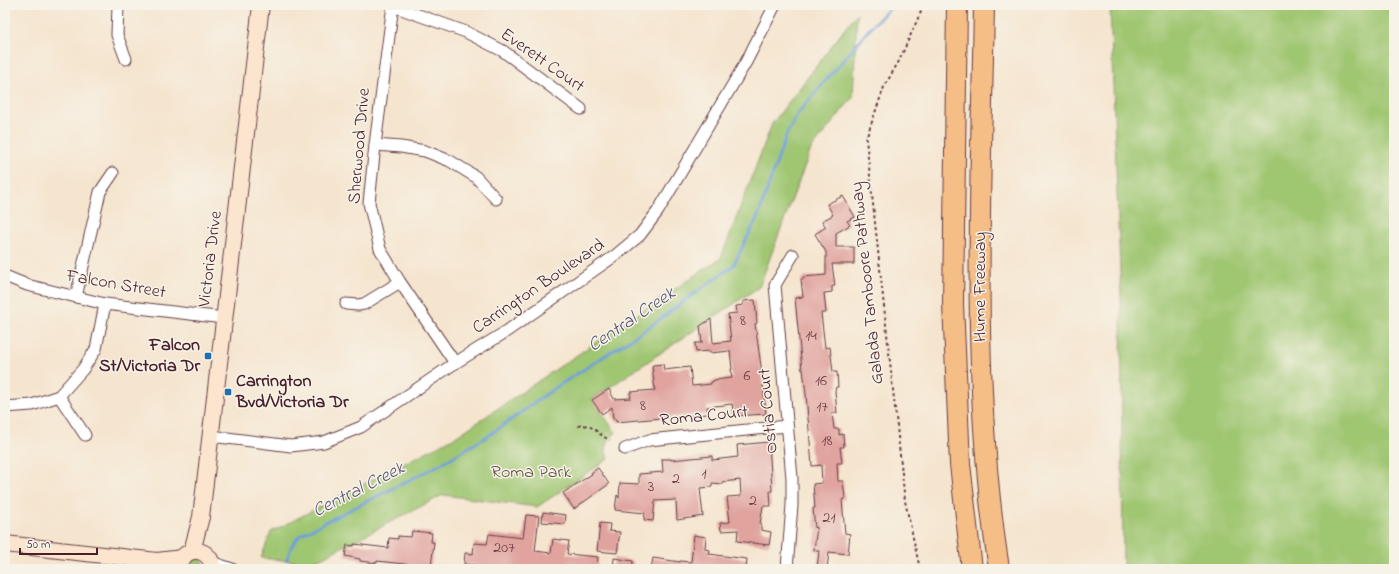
<svg xmlns="http://www.w3.org/2000/svg" width="1399" height="574" viewBox="0 0 1399 574" font-family="'Indie Flower',sans-serif">
<style>
.green{fill:#9fc671;stroke:#74724e}
.lines{fill:none;stroke-linecap:round;stroke-linejoin:round}
.stream{stroke:#6e9ed8;stroke-width:3}
.building{fill:#e0a39e}
.street-casing{stroke:#643d44;stroke-width:13}
.secondary-casing{stroke:#643d44;stroke-width:18}
.highway-casing{stroke:#643d44;stroke-width:22}
.path{stroke:#643d44;stroke-width:2;stroke-dasharray:3 3;stroke-linecap:butt}
.street{stroke:#fff;stroke-width:11}
.secondary{stroke:#fbe5cf;stroke-width:16}
.highway{stroke:#f6be87;stroke-width:20}
.poi-dot{fill:#1f6fb2;stroke:#f7f3e8;stroke-width:1.5}
.labels{text-anchor:middle;dominant-baseline:central;stroke-width:3;stroke-linejoin:round;paint-order:stroke}
.number-label{font-size:16px;fill:#704048}
.street-label{font-size:18px;fill:#4a1f2b;stroke:#f7f3e8}
.poi-label{font-size:18px;font-weight:bold;fill:#4a1f2b;stroke:#f7f3e8;text-anchor:end}
.park-label{font-size:18px;fill:#645140;stroke:#f7f3e8}
.water-label{font-size:19px;font-style:italic;fill:#585270;stroke:#f7f3e8}
</style>
<rect width="100%" height="100%" fill="#f7f3e8"/>
<filter id="ink" filterUnits="userSpaceOnUse"><feTurbulence type="fractalNoise" baseFrequency=".025" numOctaves="2"/><feDisplacementMap in="SourceGraphic" scale="8" xChannelSelector="R" yChannelSelector="G"/><feConvolveMatrix kernelMatrix="1 2 1 2 8 2 1 2 1" color-interpolation-filters="sRGB"/></filter>
<filter id="wash" filterUnits="userSpaceOnUse"><feTurbulence type="fractalNoise" baseFrequency=".012" numOctaves="4" result="noise"/><feDisplacementMap in="SourceGraphic" scale="16" xChannelSelector="R" yChannelSelector="G"/><feGaussianBlur stdDeviation="0.9" result="paint"/><feColorMatrix in="noise" values="0 0 0 0 0 0 0 0 0 0 0 0 0 0 0 0 0 1.4 0 .05"/><feComposite in="paint" operator="in"/></filter>
<g filter="url(#wash)">
<rect width="100%" height="100%" fill="#f5e5cf"/>
<g class="green">
<polygon points="1110,5 1394,5 1394,569 1123,569 1121,298"/>
<path d="M857,13l-4,84 -42,52 -52,138 -167,112 24,34c-10,7 -12,15 -8,26l-71,48 -94,-12 -132,68 -50,-5 10,-26 186,-96 264,-178 51,-134z"/>
<polygon points="196,557 203,561 205,569 187,569 188,561"/>
</g>
<g class="lines">
<polyline class="stream" points="287,559 291,547 300,535 441,464 488,436 555,388 651,326 695,293 733,266 758,216 787,133 798,113 873,25 893,5"/>
</g>
<g id="blocks">
<g class="building">
<polygon points="843,196 855,217 847,221 850,225 836,233 836,247 854,247 854,264 832,264 835,286 832,286 832,292 824,293 826,313 821,313 825,348 830,347 833,372 837,372 838,387 836,387 835,391 837,413 832,413 834,429 839,429 839,435 843,434 844,447 840,447 842,463 837,463 838,481 843,481 845,499 842,500 845,533 850,534 848,554 829,552 827,569 817,569 819,551 814,550 817,527 815,528 813,508 815,508 813,484 822,483 821,465 812,466 806,394 803,369 802,370 795,298 803,297 801,279 804,279 803,277 826,275 826,252 815,234 826,227 822,221 833,215 827,204"/>
<polygon points="755,300 757,323 755,324 761,366 766,414 734,416 732,404 707,407 708,414 616,422 616,419 613,419 612,407 602,414 592,400 609,389 614,399 631,398 630,392 655,390 652,366 653,365 663,364 664,370 690,367 692,386 711,384 711,382 714,381 714,380 732,378 731,369 732,369 730,351 710,353 710,351 696,352 695,343 702,343 700,326 711,319 713,343 731,341 728,314 737,313 736,306 743,305 743,301"/>
<polygon points="769,442 772,491 770,491 771,506 763,506 760,524 761,524 761,530 771,532 769,545 737,541 738,530 721,531 720,523 730,522 727,497 741,496 740,480 722,482 723,484 712,483 712,487 700,488 703,516 677,520 676,500 655,501 653,521 644,520 645,513 615,510 617,495 619,498 620,483 639,484 639,474 663,472 662,459 671,459 671,460 712,456 712,460 738,457 737,445"/>
<polygon points="598,468 609,484 574,509 563,493 592,474 591,473"/>
<polygon points="543,512 566,515 565,524 542,522"/>
<polygon points="526,515 539,516 535,551 551,553 553,539 569,541 567,554 598,557 597,569 481,569 481,567 476,567 476,565 464,564 465,553 473,554 474,543 487,544 489,534 523,538"/>
<polygon points="600,523 610,524 609,531 620,532 617,553 597,551"/>
<polygon points="412,531 432,533 431,542 434,542 431,567 377,561 377,563 360,561 360,559 345,556 347,545 354,546 354,544 388,548 389,538 398,539 398,536 411,537"/>
<polygon points="694,535 706,537 705,549 710,550 709,554 747,559 746,569 651,569 653,558 680,562 680,561 691,562"/>
<polygon points="614,558 633,561 632,569 613,569"/>
</g>
</g>
</g>
<g filter="url(#ink)">
<use href="#blocks" fill-opacity="0" stroke="#643d44" stroke-width="1"/>
<g class="lines">
<defs>
<g id="street">
<polyline points="118,5 117,35 126,59"/>
<polyline points="393,5 375,145 369,203 380,249 400,282 455,363"/>
<polyline points="393,6 466,32 503,51 581,109"/>
<polyline points="375,145 401,147 425,151 450,161 476,177 496,199"/>
<polyline points="5,276 27,285 105,304 224,318"/>
<polyline points="76,297 100,192 113,173"/>
<polyline points="346,304 358,305 364,304 400,282"/>
<polyline points="59,396 85,435"/>
<polyline points="5,407 32,405 59,396 83,369 96,349 105,304"/>
<polyline points="211,436 291,446 324,442 361,427 455,363 504,333 616,255 640,235 658,211 746,62 775,5"/>
<polyline points="625,449 649,440 787,426"/>
<polyline points="211,562 232,569"/>
<polyline points="787,569 792,505 792,478 775,285 793,255"/>
</g>
<g id="secondary">
<polyline points="5,544 157,561 183,558"/>
<polyline points="192,551 201,517 261,5"/>
<path d="M184,556c11,-11 29,-3 28,13"/>
</g>
<g id="highway">
<polyline points="957,5 953,304 960,464 972,569"/>
<path d="M984,5c-3,188 -14,378 15,564"/>
</g>
</defs>
<use href="#street" class="street-casing"/>
<use href="#secondary" class="secondary-casing"/>
<use href="#highway" class="highway-casing"/>
<g class="path">
<path d="M578,426c15,-4 19,9 32,14"/>
<polyline points="920,569 905,501 866,139 884,87 899,61 924,5"/>
</g>
<use href="#street" class="street"/>
<use href="#secondary" class="secondary"/>
<use href="#highway" class="highway"/>
</g>
</g>
<g class="poi-dot">
<rect x="204" y="352" width="8" height="8" rx="2"/>
<rect x="224" y="388" width="8" height="8" rx="2"/>
</g>
<g class="labels">
<g class="number-label">
<text x="743" y="321">8</text>
<text x="811" y="336">14</text>
<text x="747" y="376">6</text>
<text x="821" y="381">16</text>
<text x="643" y="406">8</text>
<text x="822" y="407">17</text>
<text x="827" y="441">18</text>
<text x="704" y="474">1</text>
<text x="676" y="479">2</text>
<text x="651" y="487">3</text>
<text x="753" y="501">2</text>
<text x="829" y="518">21</text>
<text x="504" y="548">207</text>
</g>
<g class="street-label">
<text transform="translate(542 61) rotate(35)">Everett Court</text>
<text transform="translate(360 146) rotate(-85)">Sherwood Drive</text>
<text transform="translate(211 259) rotate(-83)">Victoria Drive</text>
<text transform="translate(868 283) rotate(-96)">Galada Tamboore Pathway</text>
<text transform="translate(116 285) rotate(10)">Falcon Street</text>
<text transform="translate(539 287) rotate(-34)">Carrington Boulevard</text>
<text transform="translate(981 287) rotate(-90)">Hume Freeway</text>
<text transform="translate(769 411) rotate(-95)">Ostia Court</text>
<text transform="translate(704 417) rotate(-6)">Roma Court</text>
</g>
<g class="poi-label">
<text x="200" y="346">Falcon<tspan x="200" dy="21">St/Victoria Dr</tspan></text>
<text x="236" y="382" text-anchor="start">Carrington<tspan x="236" dy="21">Bvd/Victoria Dr</tspan></text>
</g>
<g class="park-label">
<text x="531" y="473">Roma Park</text>
</g>
<g class="water-label">
<text transform="translate(632 320) rotate(-34)">Central Creek</text>
<text transform="translate(359 490) rotate(-27)">Central Creek</text>
</g>
</g>
<rect width="1399" height="574" fill="none" stroke="#f7f3e8" stroke-width="20"/>
<path d="M20 548v6h77v-6" fill="none" stroke="#4a1f2b" stroke-width="2"/>
<text x="26" y="548" font-size="12" fill="#4a1f2b" stroke="#f7f3e8" stroke-width="3" paint-order="stroke">50 m</text>
</svg>
